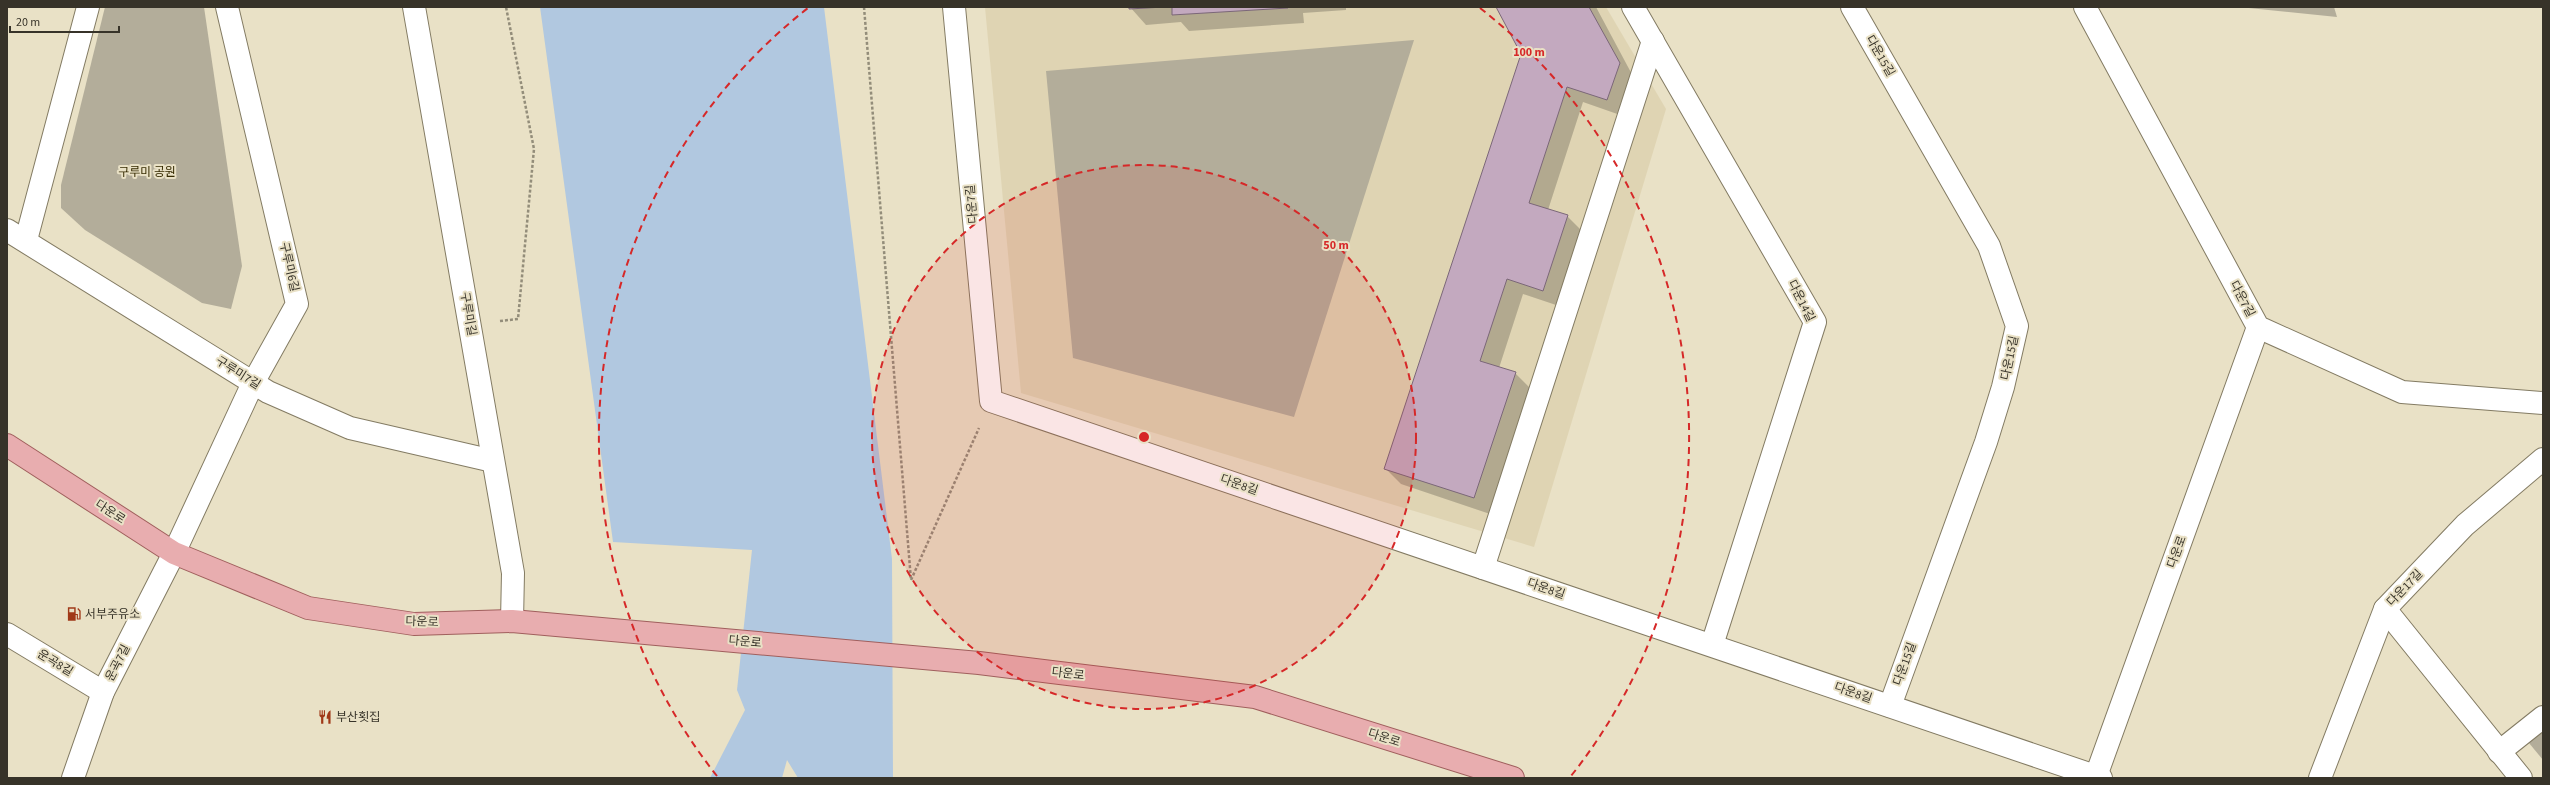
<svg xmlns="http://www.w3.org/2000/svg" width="2550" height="785" viewBox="0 0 2550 785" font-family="'Source Sans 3','Noto Sans KR',sans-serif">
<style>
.built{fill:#dfd4b3}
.green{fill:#b3ad9a}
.water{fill:#b1c8e0}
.shadow{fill:#0003}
.building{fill:#c3a9bf;stroke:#7b6778}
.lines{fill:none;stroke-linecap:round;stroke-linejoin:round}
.minor-casing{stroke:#837b63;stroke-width:24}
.major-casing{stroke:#a05f5d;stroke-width:24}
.path{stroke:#938d7a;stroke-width:2.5;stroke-dasharray:3 2;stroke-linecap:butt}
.minor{stroke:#fff;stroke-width:22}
.major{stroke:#e8adaf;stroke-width:22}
.ring{fill:none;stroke:#d62828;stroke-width:2;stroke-dasharray:7 5}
.labels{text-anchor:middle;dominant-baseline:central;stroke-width:4;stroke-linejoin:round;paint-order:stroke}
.street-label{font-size:12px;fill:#373329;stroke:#e9e1c6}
.park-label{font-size:12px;fill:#362b02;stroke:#e9e1c6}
.poi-label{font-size:12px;fill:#373329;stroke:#e9e1c6;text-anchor:start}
.centre{fill:#d62828;stroke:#e9e1c6;stroke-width:2}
.ring-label{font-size:12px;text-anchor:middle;font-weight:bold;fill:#d62828;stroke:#e9e1c6;stroke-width:4;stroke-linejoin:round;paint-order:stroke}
</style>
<rect width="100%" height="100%" fill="#e9e1c6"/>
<polygon class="built" points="985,7 1606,7 1666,109 1534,547 1021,393"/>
<g class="green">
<polygon points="105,7 204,7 242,266 231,309 202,303 85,230 61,208 61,185"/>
<polygon points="2239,7 2334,7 2337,17"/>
<polygon points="1414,40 1294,417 1073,358 1046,71"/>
<polygon points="2543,731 2543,760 2529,743"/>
</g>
<polygon class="water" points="540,7 824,7 892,559 893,778 798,778 787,760 782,778 710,778 745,710 737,690 752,550 613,542"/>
<g class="shadow">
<polygon points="1130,7 1346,7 1346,10 1303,13 1304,23 1189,31 1181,22 1146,25"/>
<polygon points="1497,7 1596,7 1635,80 1623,116 1583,102 1548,210 1567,216 1583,232 1559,306 1523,294 1499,368 1515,373 1531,389 1490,514 1401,484 1385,468 1522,54"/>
</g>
<g class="building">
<polygon points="1129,7 1164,7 1129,9"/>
<polygon points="1172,7 1288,7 1288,8 1172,15"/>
<polygon points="1496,7 1589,7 1620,63 1607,100 1567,87 1529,203 1568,215 1543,291 1507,279 1480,361 1516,372 1474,498 1384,469 1521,54"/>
</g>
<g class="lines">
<defs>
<g id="minor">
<polyline points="414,7 513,573 512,621"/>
<polyline points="954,7 991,401 2101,778"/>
<polyline points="1633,7 1815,322 1712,645"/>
<polyline points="1852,7 1989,246 2017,326 2003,387 1986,442 1890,706"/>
<polyline points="2085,7 2258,327 2402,392 2543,403"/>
<polyline points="7,230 268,392 350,428 493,461"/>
<polyline points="26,240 88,7"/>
<polyline points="1483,568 1653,41"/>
<polyline points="2385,609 2521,778"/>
<polyline points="7,634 103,692"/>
<polyline points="2499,752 2543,717"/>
<polyline points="2096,776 2258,327"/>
<polyline points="73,778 103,692 174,553 253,383 297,304 227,7"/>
<polyline points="2320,778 2385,609 2465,525 2543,459"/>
</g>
<polyline id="major" points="7,445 174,553 308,608 414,624 512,621 979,663 1255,697 1513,778"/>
</defs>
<use href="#minor" class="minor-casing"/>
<use href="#major" class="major-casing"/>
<g class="path">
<polyline points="864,7 911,580 979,428"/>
<polyline points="500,321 518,319 534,149 506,7"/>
</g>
<use href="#minor" class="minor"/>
<use href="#major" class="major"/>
</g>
<circle cx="1144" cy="437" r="272" fill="#d62828" fill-opacity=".12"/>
<g class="ring">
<circle cx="1144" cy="437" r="272"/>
<path d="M717 776A545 545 0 0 1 808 8M1480 8A545 545 0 0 1 1571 776"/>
</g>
<defs>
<symbol id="fuel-bare" viewBox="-9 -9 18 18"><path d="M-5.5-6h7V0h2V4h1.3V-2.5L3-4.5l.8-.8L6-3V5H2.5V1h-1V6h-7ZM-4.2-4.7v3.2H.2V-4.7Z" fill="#a03918" stroke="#e9e1c6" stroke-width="2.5" paint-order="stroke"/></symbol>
<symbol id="restaurant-bare" viewBox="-9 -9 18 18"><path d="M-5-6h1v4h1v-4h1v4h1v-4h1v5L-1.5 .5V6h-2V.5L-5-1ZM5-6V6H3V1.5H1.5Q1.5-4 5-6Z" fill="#a03918" stroke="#e9e1c6" stroke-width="2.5" paint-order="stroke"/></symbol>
</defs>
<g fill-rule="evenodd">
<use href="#fuel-bare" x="64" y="604" width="20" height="20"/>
<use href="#restaurant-bare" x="315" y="707" width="20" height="20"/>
</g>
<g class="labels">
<g class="street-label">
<text transform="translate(1880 56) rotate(60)">다운15길</text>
<text transform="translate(972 204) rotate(-95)">다운7길</text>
<text transform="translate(289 267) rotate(77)">구루미6길</text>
<text transform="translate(2242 299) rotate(62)">다운7길</text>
<text transform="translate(1801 301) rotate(63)">다운14길</text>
<text transform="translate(468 314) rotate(80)">구루미길</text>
<text transform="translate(2010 358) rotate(-78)">다운15길</text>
<text transform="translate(238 373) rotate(32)">구루미7길</text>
<text transform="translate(1239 485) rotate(19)">다운8길</text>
<text transform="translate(110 512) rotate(33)">다운로</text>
<text transform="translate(2177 552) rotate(-70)">다운로</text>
<text transform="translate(2405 588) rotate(-46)">다운17길</text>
<text transform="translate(1546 589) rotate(19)">다운8길</text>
<text transform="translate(422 622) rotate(2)">다운로</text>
<text transform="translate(745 642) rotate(5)">다운로</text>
<text transform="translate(55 663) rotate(31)">운곡8길</text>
<text transform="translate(118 663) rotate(-63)">운곡7길</text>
<text transform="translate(1905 664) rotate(-70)">다운15길</text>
<text transform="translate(1068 674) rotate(7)">다운로</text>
<text transform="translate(1853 693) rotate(19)">다운8길</text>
<text transform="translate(1384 738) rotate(18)">다운로</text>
</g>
<g class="park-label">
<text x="147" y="172">구루미 공원</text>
</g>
<g class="poi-label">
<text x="85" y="614">서부주유소</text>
<text x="336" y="717">부산횟집</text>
</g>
</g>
<circle cx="1144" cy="437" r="6" class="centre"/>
<g class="ring-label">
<text x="1529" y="56">100 m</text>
<text x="1336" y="249">50 m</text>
</g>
<rect width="2550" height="785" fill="none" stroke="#373329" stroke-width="16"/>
<path d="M10 26v6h109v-6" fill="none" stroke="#373329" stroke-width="2"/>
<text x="16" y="26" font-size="12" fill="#373329" stroke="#e9e1c6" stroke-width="3" paint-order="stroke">20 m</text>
</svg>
